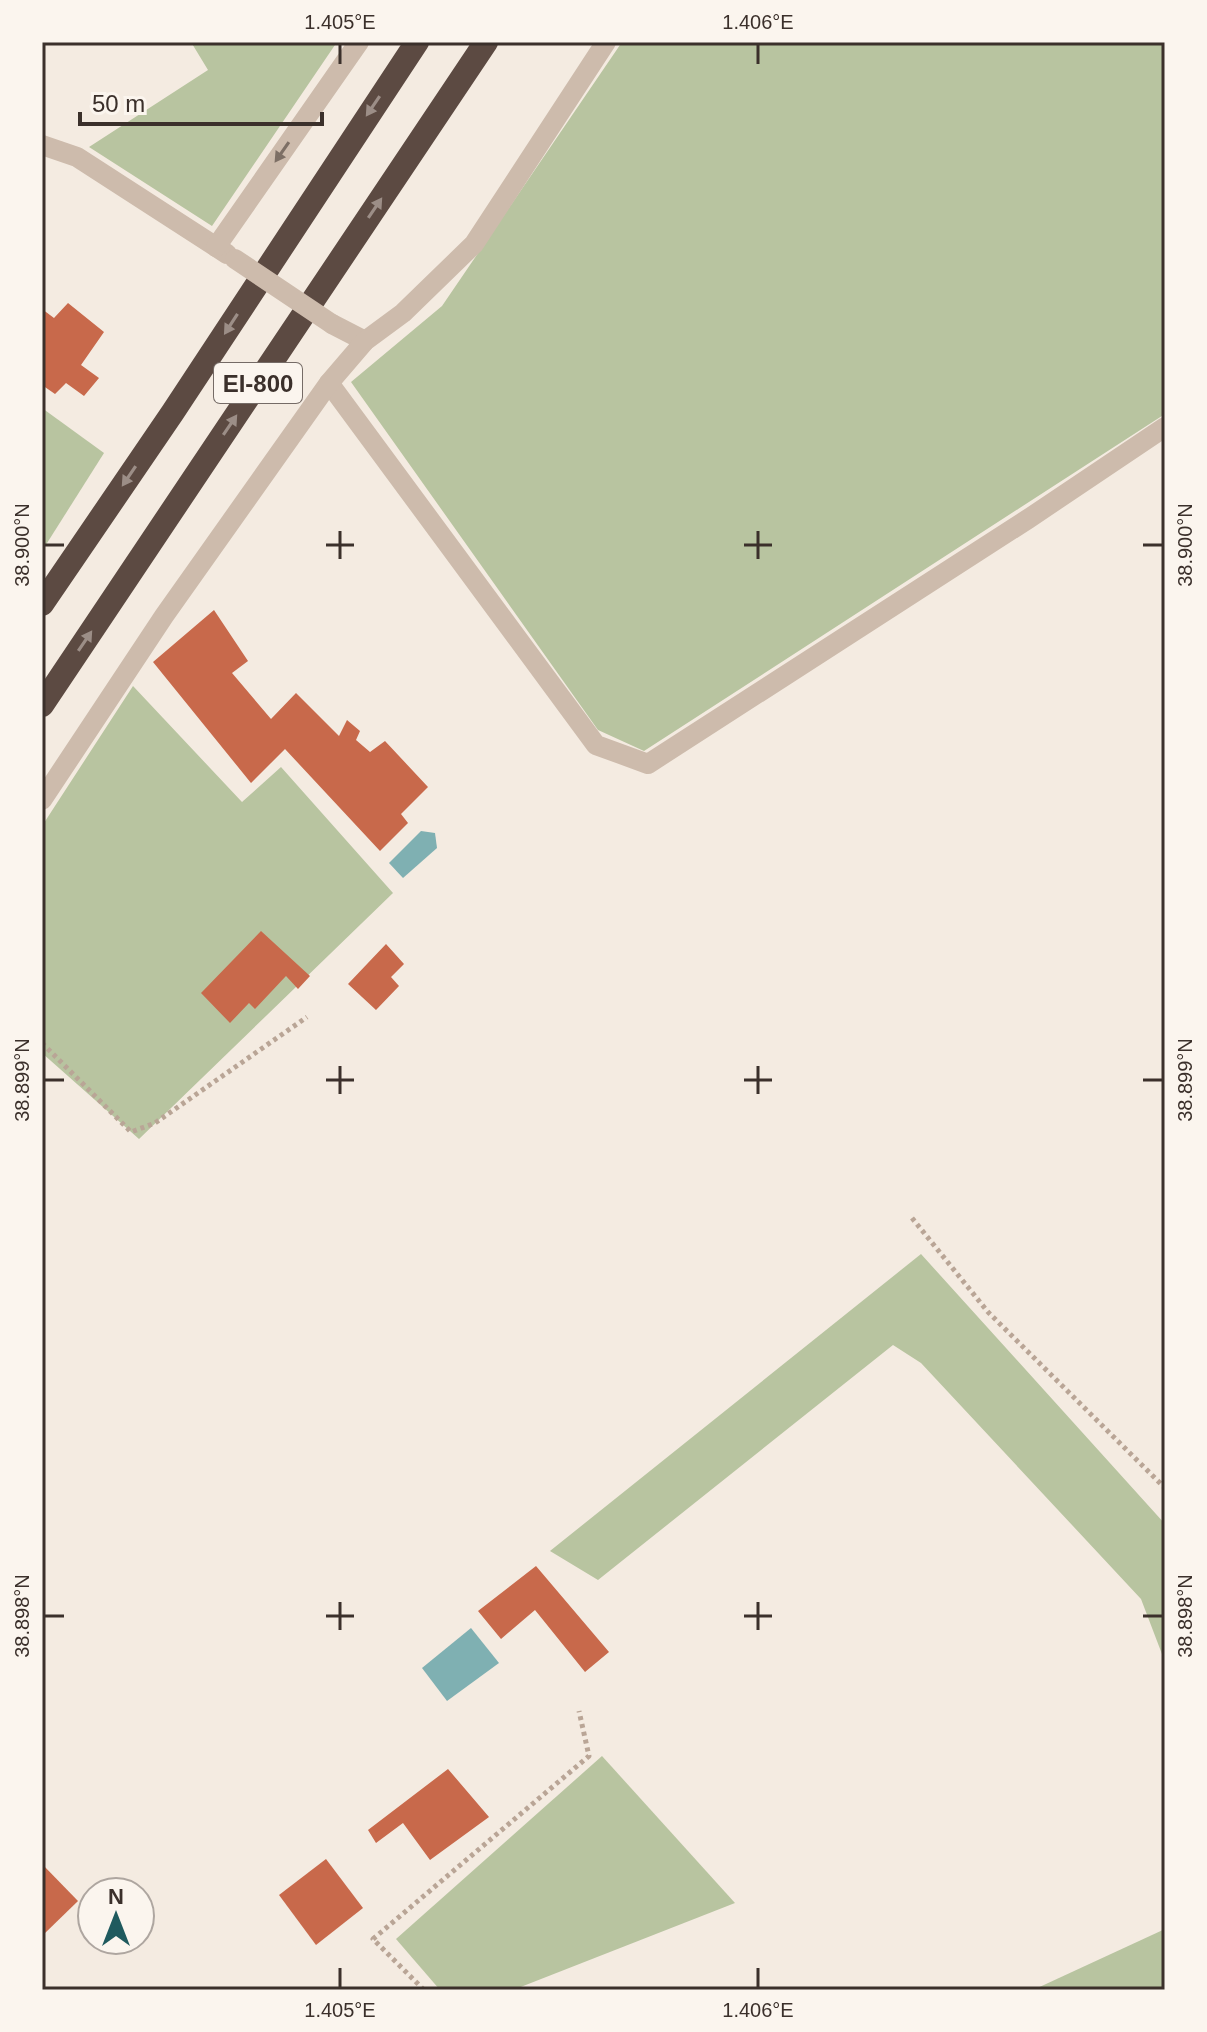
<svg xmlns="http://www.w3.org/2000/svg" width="1207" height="2032" viewBox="0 0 1207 2032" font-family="Arial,sans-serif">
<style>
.green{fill:#b8c4a0}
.water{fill:#7fb0b2}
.building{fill:#c8694b}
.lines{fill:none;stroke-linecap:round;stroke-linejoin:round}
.path{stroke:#b9a596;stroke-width:5;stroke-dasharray:4 4;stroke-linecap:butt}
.minor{stroke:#cdbbac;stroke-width:20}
.highway{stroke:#5c4a42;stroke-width:24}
.minor-bridge{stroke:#cdbbac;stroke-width:20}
.oneway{fill:#9c8e87}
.oneway2{fill:#7d6f65}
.ticks{fill:none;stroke:#3b302b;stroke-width:3}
.labels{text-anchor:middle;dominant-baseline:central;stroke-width:7;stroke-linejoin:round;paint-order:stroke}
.shield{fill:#fbf5ee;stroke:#756b66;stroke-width:2}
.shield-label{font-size:24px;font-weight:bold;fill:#3b302b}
.neatline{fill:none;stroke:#3b302b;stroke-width:3}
.ticks-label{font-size:20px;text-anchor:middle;fill:#3b302b}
</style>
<rect width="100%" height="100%" fill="#f4ebe1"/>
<g class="green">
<polygon points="191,42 337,42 212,226 89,147 208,70"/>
<polygon points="622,42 1165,42 1165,414 644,751 598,730 351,382 442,306"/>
<polygon points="42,408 104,453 42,551"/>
<polygon points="133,686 242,802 281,767 393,893 139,1139 42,1053 42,826"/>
<polygon points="921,1254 1165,1524 1165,1662 1141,1599 921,1363 893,1345 598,1580 550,1551"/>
<polygon points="602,1756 735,1903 513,1990 440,1990 396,1939"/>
<polygon points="1165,1929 1165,1990 1033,1990"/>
</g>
<g class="water">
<polygon points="421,831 435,833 437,848 403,878 389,863"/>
<polygon points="471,1628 499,1663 447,1701 422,1668"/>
</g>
<g class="building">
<polygon points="68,303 104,332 81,365 99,378 84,396 66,383 55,394 42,385 42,309 54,318"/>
<polygon points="214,610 248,661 232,673 271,719 296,693 339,736 347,720 360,731 356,740 370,752 385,741 428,787 401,814 408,823 380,851 285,749 251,783 153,662"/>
<polygon points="261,931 310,976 298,989 286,976 255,1009 249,1003 230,1023 201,993"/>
<polygon points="386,944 404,964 391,977 399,986 376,1010 348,984"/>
<polygon points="536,1566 609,1652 585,1672 535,1610 501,1639 478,1611"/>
<polygon points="448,1769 489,1817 430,1860 403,1823 376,1843 368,1830"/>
<polygon points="326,1859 363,1908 316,1945 279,1895"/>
<polygon points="42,1864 78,1901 42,1936"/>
</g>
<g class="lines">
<g class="path">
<polyline points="42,1043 131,1132 155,1123 307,1017"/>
<polyline points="912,1218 988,1312 1165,1488"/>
<polyline points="424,1990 373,1939 589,1756 579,1711"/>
</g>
<g class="minor">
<polyline points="42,145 77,157 227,254"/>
<polyline points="216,247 359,42"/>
<polyline points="332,324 365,341"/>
<polyline points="329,383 596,745 648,764 1028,519 1165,427"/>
<polyline points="42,800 164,616 329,383 365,341 403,313 474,244 606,42"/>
</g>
<g class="highway">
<polyline points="42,604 173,412 417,42"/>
<polyline points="42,705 486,42"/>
</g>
<polyline class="minor-bridge" points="235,259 332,324"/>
</g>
<defs><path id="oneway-solid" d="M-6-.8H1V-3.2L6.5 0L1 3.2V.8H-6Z" transform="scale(2)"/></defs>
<g class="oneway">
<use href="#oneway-solid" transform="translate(373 106) rotate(124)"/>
<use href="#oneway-solid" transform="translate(375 208) rotate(-56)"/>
<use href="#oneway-solid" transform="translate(231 324) rotate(123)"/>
<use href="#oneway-solid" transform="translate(230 425) rotate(-56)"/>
<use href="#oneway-solid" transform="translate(129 476) rotate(124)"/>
<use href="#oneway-solid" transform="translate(85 641) rotate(-56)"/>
</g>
<use class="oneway2" href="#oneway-solid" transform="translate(282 152) rotate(125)"/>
<path class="ticks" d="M340,44v20M758,44v20M340,531v28M758,531v28M44,545h20M326,545h28M744,545h28M1143,545h20M340,1066v28M758,1066v28M44,1080h20M326,1080h28M744,1080h28M1143,1080h20M340,1602v28M758,1602v28M44,1616h20M326,1616h28M744,1616h28M1143,1616h20M340,1968v20M758,1968v20"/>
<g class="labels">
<rect class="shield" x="214" y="363" width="88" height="40" rx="6"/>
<g class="shield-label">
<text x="258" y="383">EI-800</text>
</g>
</g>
<rect width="1207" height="2032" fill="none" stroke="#fbf5ee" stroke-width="88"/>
<g transform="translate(116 1916)"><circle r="38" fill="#fbf5ee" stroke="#aea6a0" stroke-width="2"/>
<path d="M0-6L14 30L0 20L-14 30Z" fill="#1f5a5e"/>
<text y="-12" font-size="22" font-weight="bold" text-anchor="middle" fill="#3b302b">N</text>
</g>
<path d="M80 112v12h242v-12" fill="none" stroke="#3b302b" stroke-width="4"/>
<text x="92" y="112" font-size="24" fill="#3b302b" stroke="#fbf5ee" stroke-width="6" paint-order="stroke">50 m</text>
<rect x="44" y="44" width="1119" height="1944" class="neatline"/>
<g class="ticks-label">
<text x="340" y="29">1.405°E</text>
<text x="758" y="29">1.406°E</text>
<text transform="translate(22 545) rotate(-90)" y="7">38.900°N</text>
<text transform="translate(1185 545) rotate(-90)" y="7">38.900°N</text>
<text transform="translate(22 1080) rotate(-90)" y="7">38.899°N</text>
<text transform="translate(1185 1080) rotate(-90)" y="7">38.899°N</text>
<text transform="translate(22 1616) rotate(-90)" y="7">38.898°N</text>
<text transform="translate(1185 1616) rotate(-90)" y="7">38.898°N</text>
<text x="340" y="2017">1.405°E</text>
<text x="758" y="2017">1.406°E</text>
</g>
</svg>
